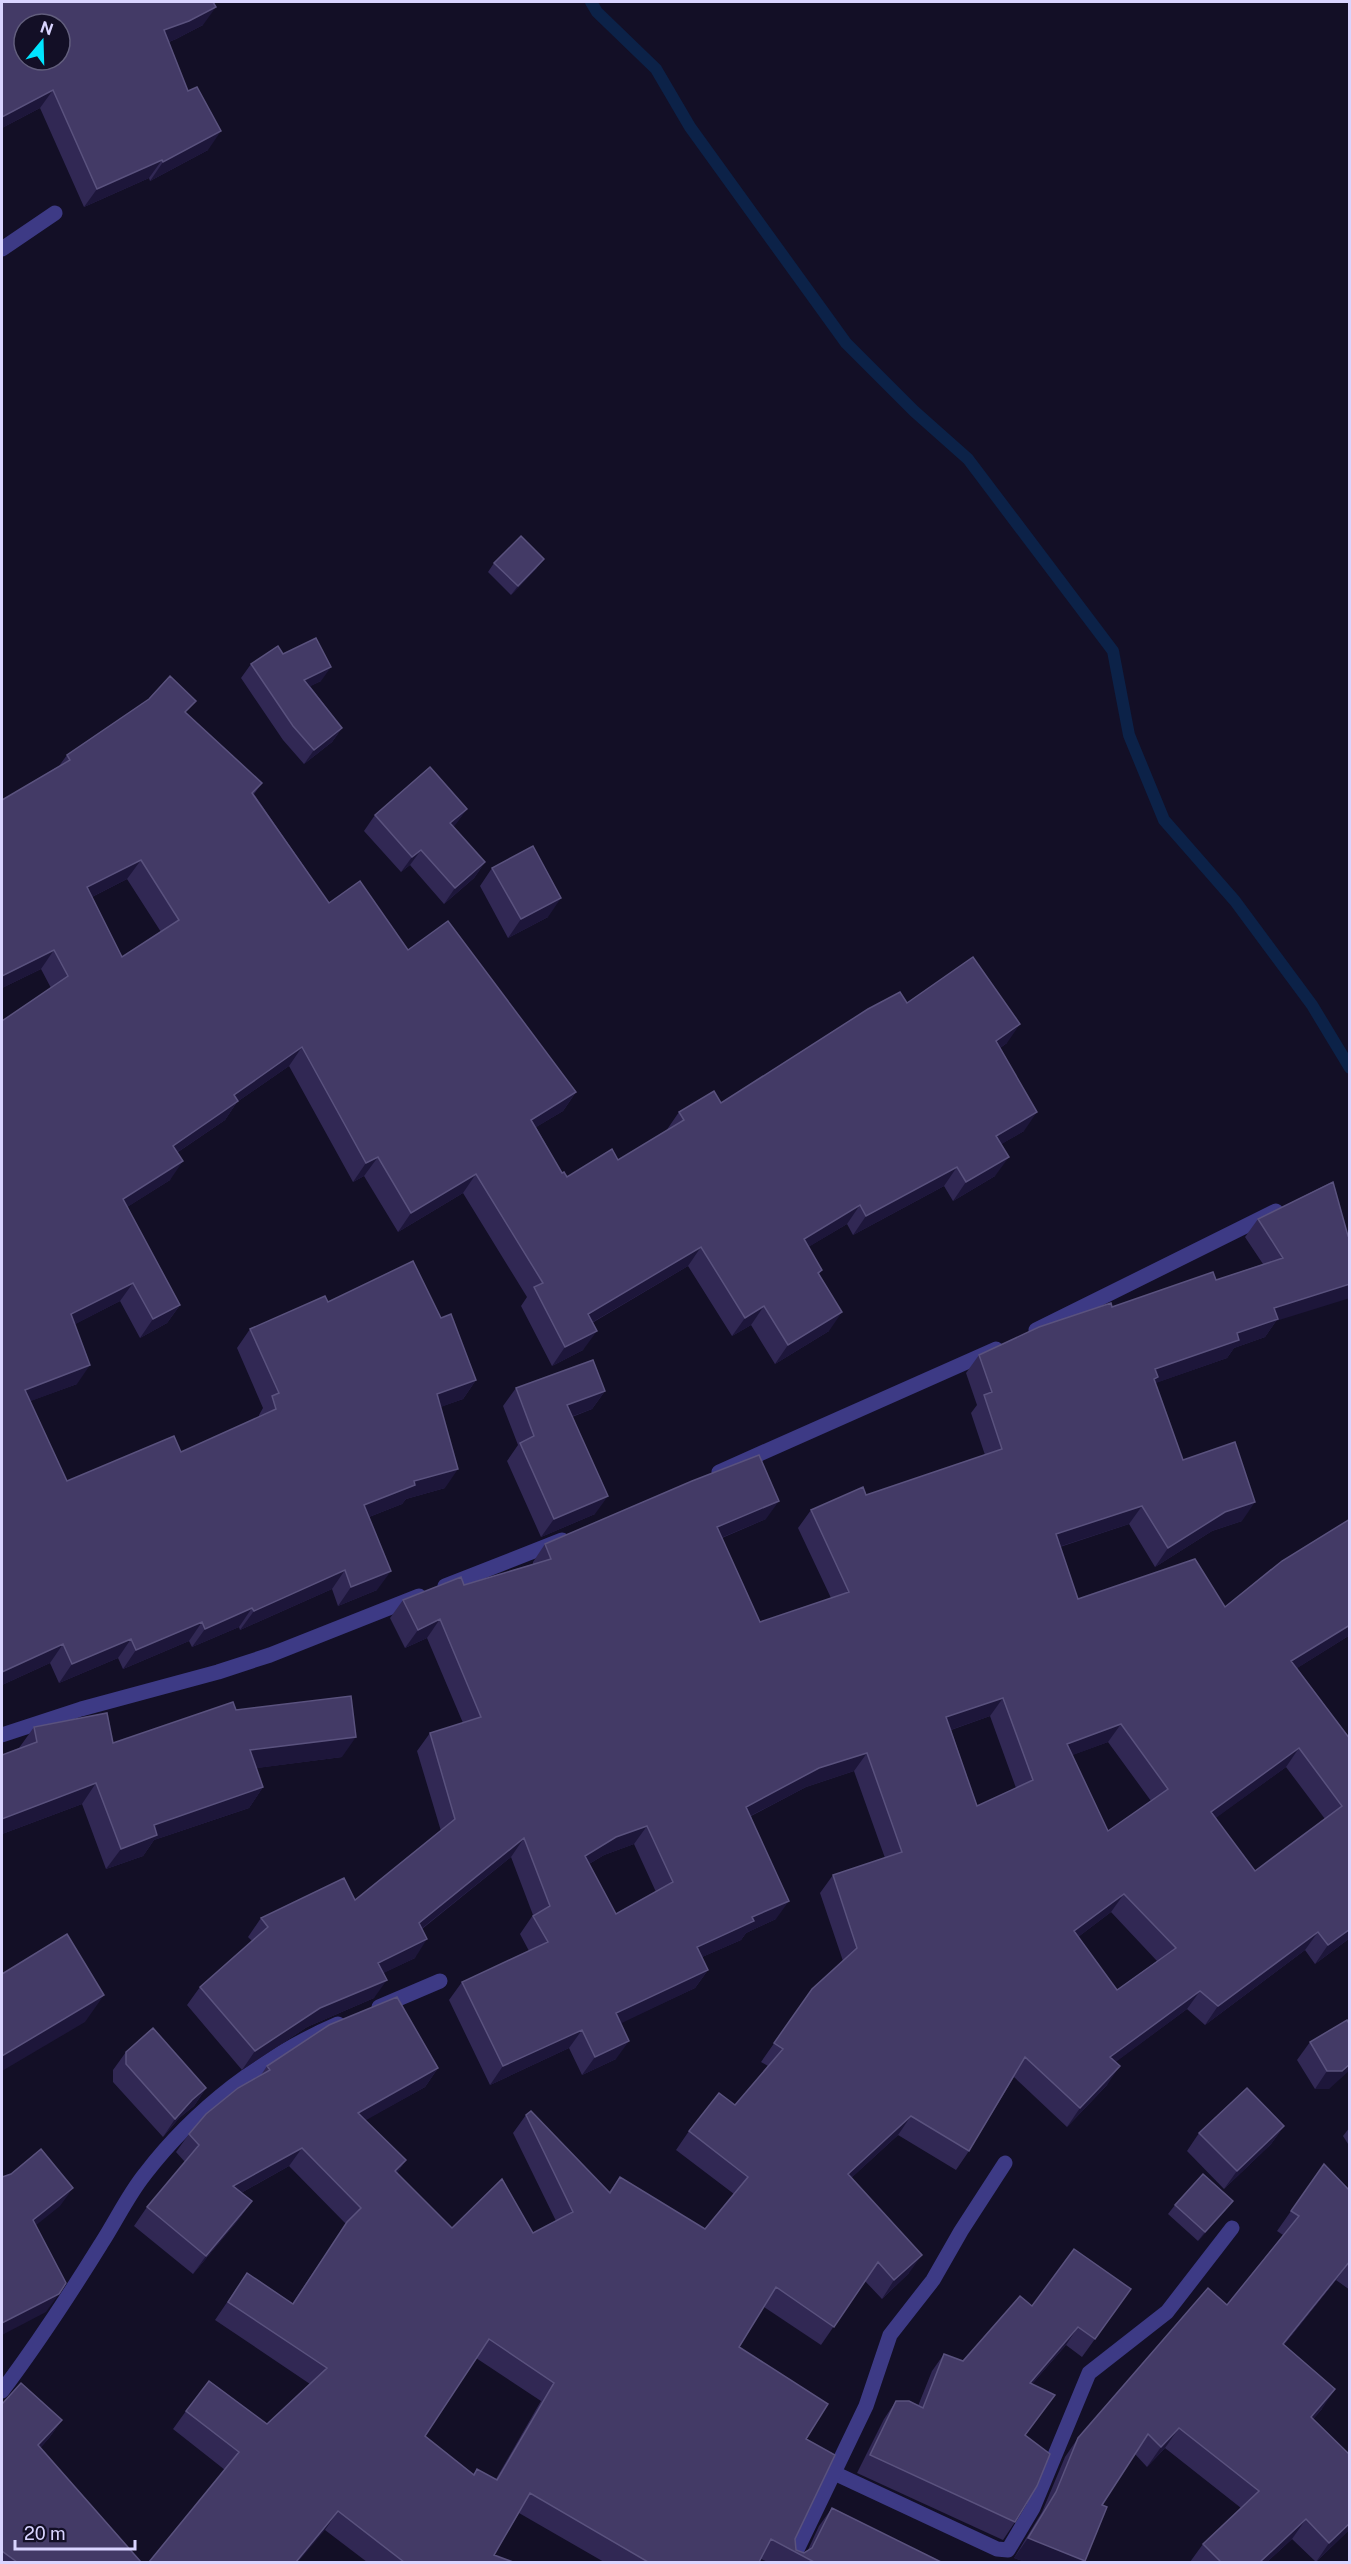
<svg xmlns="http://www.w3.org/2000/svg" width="1351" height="2564" viewBox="0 0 1351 2564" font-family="'Public Sans',sans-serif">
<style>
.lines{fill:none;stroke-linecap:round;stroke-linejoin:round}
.stream{stroke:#0c2248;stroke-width:12}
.minor{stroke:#3d3a85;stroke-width:15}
.wall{fill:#312854;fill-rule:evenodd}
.shaded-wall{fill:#1d163a}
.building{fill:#433a66;stroke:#5a527e;stroke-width:1.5;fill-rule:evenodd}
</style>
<rect width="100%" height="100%" fill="#130f26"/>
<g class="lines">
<polyline class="stream" points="591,2 597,12 656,69 690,127 846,343 914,411 968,459 1113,651 1129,735 1164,820 1235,901 1312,1005 1350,1068"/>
<g class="minor">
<polyline points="2,249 55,213"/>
<polyline points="1036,1330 1276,1211"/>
<polyline points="719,1472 996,1349"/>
<polyline points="445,1586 562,1540"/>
<polyline points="2,1735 81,1709 218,1672 270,1655 419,1596"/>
<polyline points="379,2007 440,1981"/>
<path d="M2,2391c36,-48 68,-97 99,-147 15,-23 27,-49 44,-70 49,-64 118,-118 193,-150"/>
<polyline points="832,2472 997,2549 1008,2550 1033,2508 1089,2373 1167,2312 1232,2228"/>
<polyline points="791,2562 866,2406 890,2335 933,2280 961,2231 1005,2163"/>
</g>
</g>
<g class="wall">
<polygon points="2,2 203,25 176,39 169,42 208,150 150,181 149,178 84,207 40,108 2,128"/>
<polygon points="494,563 537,568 511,595 488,572"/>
<polygon points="283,654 321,681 310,686 342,728 332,742 304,764 283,740 241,678 251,664"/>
<path d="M187,714l75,69 -8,11 75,109 79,47 168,142 -13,19 -27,16 26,46 5,4 51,-17 48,-29 13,-19 42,-9 186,-100 100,40 -7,5 24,83 -23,13 -6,32 -42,25 -9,-15 -91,49 -6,-11 -39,23 14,23 -3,4 10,57 -54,33 -24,-39 -19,11 -44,-70 -96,57 -9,27 -31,16 -31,-60 6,-9 -64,-104 -65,39 -34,-56 -11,6 -64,-116 -52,36 -12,18 -47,32 -8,28 -43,27 53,98 -13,18 -27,15 -20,-37 -45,23 2,60 -47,17 37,80 114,-29 78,-35v-2l4,-7 -26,-60 13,-19 78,-27 113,16 35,62 -13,19 -23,8 5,81 -39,11 -4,5 -33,13 8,73 -39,16 -6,-17 -92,41 -1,-3 -47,20 -3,-6 -66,28 -5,-11 -59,25 -9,-20 -48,22 49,-697 -10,-19 -39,19v-188l57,-34 8,-11zM127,879l34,53 -39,25 -30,-60z"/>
<polygon points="467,809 453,827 485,862 474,878 444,904 410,865 401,872 364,831 375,815"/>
<polygon points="492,868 548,917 508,938 480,886"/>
<path d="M1330,1183l-54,138 -11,16 -31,11 -7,10 -72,25 28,77 59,61 -30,10 -57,36 -26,-43 -69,23 18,52 147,8 125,-88v116l-53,33 53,71v199l-35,26 -10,-14 -100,75 -18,-16 -72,53 -8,23 -40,42 -53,-50 -45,74 -13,19 -58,-35 -47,43 58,95 -27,26 -17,-18 -44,64 -57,-38 -25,40 67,92 -11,100 1,11 8,3 3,-1 12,-26 13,-18 109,54h-173l-7,-3 -2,3h-155l-85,-49 -25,42 19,7h-146l-42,-32 -100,-60 -52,-41 13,-18 81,13 43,-40 -95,-64 32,-47 45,31 54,-80 -57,-58 -48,27 11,8 -13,18 -46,55 -59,-48 13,-19 38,-45 -9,-10 13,-18 72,-59 6,-9 171,2 -13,19 -60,33 41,40 -9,13 55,55 81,5 23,-12 -43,-88 13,-18 83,77 11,-15 85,52 29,-35 -58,-44 13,-19 46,-26 33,-39 -7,-4 51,-73 31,-28 -23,-68 13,-18 52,-17 -31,-87 -48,16 -55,29 25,103 -30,14 -5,7 -39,17 6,13 -13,18 -75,35 -4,36 -34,16 -13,-27 -79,37 -41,-85 13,-18 67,-31 -9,-17 13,-19 -22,-58 -89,72 -7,29 -32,15 -9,25 -67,29 -65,43 -55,-65 13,-18 52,-46 -4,-4 13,-19 94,-18 86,-69 -24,-80 13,-18 33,-10 -36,-85 -22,10 -15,-30 13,-18 61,-15 69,-21v-2l12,-18 221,-25 -44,19 38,84 71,-24 -33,-70 13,-18 55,-15 119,-40 -14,-42 6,-8 -11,-32 13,-18 133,-48 104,-27 47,-16 -18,-27 13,-18zM990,1716l26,72 -39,18 -26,-76zM1108,1742l43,59 -43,30 -36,-76zM1286,1767l39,52 -70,52 -40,-53zM634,1844l22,48 -40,22 -27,-50 15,-9zM1111,1912l46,49 -40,29 -39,-53zM476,2358l65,43 -45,78 -19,-10 -4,5 -48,-38z"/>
<polygon points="516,1388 605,1391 592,1409 572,1417 595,1514 541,1537 507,1461 518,1445 503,1406"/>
<polygon points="236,1710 342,1757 256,1768 263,1787 249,1808 154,1840 143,1856 106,1869 82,1804 2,1834 2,1755 19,1748 34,1727 113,1743"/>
<polygon points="1347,2020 1329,2089 1315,2089 1297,2060 1310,2042"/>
<polygon points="126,2052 206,2088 194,2106 179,2118 163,2137 113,2082 113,2070"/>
<polygon points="1284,2126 1271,2144 1224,2189 1187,2151 1199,2133"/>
<polygon points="1350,2127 1350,2147 1343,2136"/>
<polygon points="1324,2164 1350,2191 1350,2290 1336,2280 1284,2345 1322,2409 1313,2419 1350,2529 1316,2562 1292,2539 1267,2562 1190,2562 1203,2544 1241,2508 1165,2448 1147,2467 1135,2454 1102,2505 1084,2562 1026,2562 1014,2558 1042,2512 1065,2457 1078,2438 1227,2305 1283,2235 1277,2231"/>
<polygon points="1175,2205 1226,2210 1198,2241 1168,2214"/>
<polygon points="1131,2289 1082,2357 1066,2345 1032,2384 1015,2522 1003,2540 857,2473 884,2419 896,2401 918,2406 932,2371 944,2354 963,2361 1032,2306"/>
<polygon points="2,2404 62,2420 49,2438 40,2448 141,2562 2,2562"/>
</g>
<g class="shaded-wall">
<polygon points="216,7 203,25 176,39 151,49 164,30"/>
<polygon points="53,90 40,108 2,128 2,117"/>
<polygon points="221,131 208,150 150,181 163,162"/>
<polygon points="162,160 149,178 84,207 97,189"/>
<polygon points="544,559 537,568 511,595 518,586"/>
<polygon points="331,667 321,681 295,694 304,680"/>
<polygon points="342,728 332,742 304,764 314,750"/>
<polygon points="467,809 456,824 439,839 450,823"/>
<polygon points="421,850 410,865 401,872 412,857"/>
<polygon points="141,860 127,879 74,906 87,887"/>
<polygon points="485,862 474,878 444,904 455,888"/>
<polygon points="561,898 548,917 508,938 521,919"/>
<polygon points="54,950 41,969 2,988 2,976"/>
<polygon points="1020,1024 1007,1043 982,1060 996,1041"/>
<polygon points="302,1047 289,1066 237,1102 225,1120 160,1164 173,1146 234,1095"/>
<polygon points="576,1092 563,1111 518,1138 531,1120"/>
<polygon points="1037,1112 1024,1131 983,1155 996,1136"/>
<polygon points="378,1157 364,1176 353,1182 366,1163"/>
<polygon points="1009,1157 995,1176 953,1201 966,1182"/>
<polygon points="183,1161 170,1180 110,1218 123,1199"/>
<polygon points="957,1167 944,1186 853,1235 866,1216"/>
<polygon points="476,1174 463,1193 398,1232 411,1213"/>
<polygon points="860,1205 847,1224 790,1258 804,1239"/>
<polygon points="701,1247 688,1266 574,1333 588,1314"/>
<polygon points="133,1283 120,1301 58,1333 71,1314"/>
<polygon points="1350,1284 1350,1298 1276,1321 1265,1337 1234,1348 1227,1358 1153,1384 1155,1369 1237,1333 1274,1308"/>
<polygon points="180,1305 167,1323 140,1338 153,1319"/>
<polygon points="764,1306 751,1325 732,1336 745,1318"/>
<polygon points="842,1312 829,1331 775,1364 788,1345"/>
<polygon points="597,1331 583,1350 552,1366 565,1347"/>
<polygon points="90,1365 77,1384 12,1408 25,1390"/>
<polygon points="476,1380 463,1399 424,1413 437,1394"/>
<polygon points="605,1391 592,1409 554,1423 567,1405"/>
<polygon points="458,1469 445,1488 406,1499 402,1504 351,1524 364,1505 414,1481"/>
<polygon points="608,1496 595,1514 541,1537 554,1519"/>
<polygon points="779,1501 766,1519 704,1545 717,1527"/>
<polygon points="1255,1502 1242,1521 1212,1531 1155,1567 1168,1548 1225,1512"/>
<polygon points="1142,1506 1129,1524 1043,1552 1056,1534"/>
<polygon points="345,1570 332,1589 240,1630 254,1611"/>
<polygon points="391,1571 377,1590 338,1606 351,1587"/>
<polygon points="252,1608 239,1627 192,1647 205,1629"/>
<polygon points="440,1619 427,1638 405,1648 418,1630"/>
<polygon points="202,1622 189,1641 123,1669 136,1650"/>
<polygon points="1350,1625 1350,1635 1278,1680 1291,1661"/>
<polygon points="131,1639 118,1658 59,1683 72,1664"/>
<polygon points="63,1644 50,1663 2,1685 2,1672"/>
<polygon points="1003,1698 990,1716 933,1736 946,1717"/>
<polygon points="1121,1724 1108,1742 1054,1762 1067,1744"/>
<polygon points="356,1737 342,1757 236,1771 250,1750"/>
<polygon points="1299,1748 1286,1767 1198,1831 1211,1812"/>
<polygon points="867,1753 854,1771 806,1787 733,1825 746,1807 819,1768"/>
<polygon points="96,1783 82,1804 2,1834 2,1819"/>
<polygon points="263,1787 249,1808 154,1840 143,1856 106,1869 121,1849 154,1825"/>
<polygon points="647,1826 634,1844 604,1855 572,1874 585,1856 616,1837"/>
<polygon points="524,1838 511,1857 406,1941 419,1923"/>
<polygon points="1124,1894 1111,1912 1061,1950 1074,1931"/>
<polygon points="789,1901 776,1919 746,1933 741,1940 684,1965 697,1947 752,1917"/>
<polygon points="1350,1929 1350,1938 1315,1964 1328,1945"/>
<polygon points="1318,1932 1305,1950 1205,2025 1218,2006"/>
<polygon points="427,1939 415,1958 365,1982 378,1963"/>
<polygon points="708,1970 695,1988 603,2032 616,2013"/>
<polygon points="387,1980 374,1998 307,2027 242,2070 255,2051 320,2008"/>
<polygon points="1200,1991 1187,2009 1097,2076 1110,2057"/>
<polygon points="104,1995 85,2022 2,2071 2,2056"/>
<polygon points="582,2030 569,2048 490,2085 503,2066"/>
<polygon points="629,2041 616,2059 582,2075 595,2057"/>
<polygon points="1350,2064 1350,2070 1329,2089 1315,2089 1327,2071"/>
<polygon points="1120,2066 1107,2085 1067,2127 1080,2108"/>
<polygon points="438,2068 425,2087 345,2132 358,2113"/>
<polygon points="206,2088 194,2106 179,2118 163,2137 175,2119 192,2100"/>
<polygon points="911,2116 898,2135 835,2193 848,2174"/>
<polygon points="1284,2126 1271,2144 1224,2189 1237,2171"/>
<polygon points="302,2148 289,2166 221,2204 233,2186"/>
<polygon points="406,2160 393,2179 395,2171"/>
<polygon points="73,2188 60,2206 20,2238 33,2220"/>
<polygon points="252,2201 239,2219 193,2274 206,2256"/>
<polygon points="1233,2201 1226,2210 1198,2241 1205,2232"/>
<polygon points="922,2255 909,2273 882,2299 894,2280"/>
<polygon points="1350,2261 1336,2280 1269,2364 1283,2344"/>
<polygon points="59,2294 46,2312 2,2335 2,2323"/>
<polygon points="1078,2327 1066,2345 1017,2401 1030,2383"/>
<polygon points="1335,2389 1322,2409 1297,2437 1311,2417"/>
<polygon points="62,2420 49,2438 26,2464 38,2445"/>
<polygon points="1179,2428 1165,2448 1147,2467 1161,2447"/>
<polygon points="338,2511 325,2530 298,2562 296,2562"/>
<polygon points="1306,2519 1292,2539 1267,2562 1260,2562"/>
<polygon points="1350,2523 1350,2529 1316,2562 1329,2543"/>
<polygon points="1028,2538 1085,2561 1084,2562 1026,2562 1014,2558"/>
</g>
<g class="building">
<path d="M2,2h211l3,5 -27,14 -25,9 24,61 9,-4 24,44 -58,31 -1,-2 -65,29 -44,-99 -51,27zM24,24h36v36h-36z"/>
<polygon points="521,536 544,559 518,586 494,563"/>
<polygon points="316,638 331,667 304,680 342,728 314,750 293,726 251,664 278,646 283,654"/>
<path d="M170,676l26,25 -11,11 77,71 -10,10 77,110 31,-22 48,69 40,-29 128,171 -45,28 31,53 2,-1 3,5 45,-28 6,11 66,-40 -5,-8 35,-21 7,12 147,-94 32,-17 7,11 66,-46 47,67 -24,17 41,71 -41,24 13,21 -43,25 -9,-15 -91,49 -6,-11 -56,34 18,31 -4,3 24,39 -54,33 -24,-39 -19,12 -44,-71 -113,67 9,17 -32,16 -31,-60 9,-4 -67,-109 -65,39 -33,-56 -12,6 -64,-116 -68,48 4,6 -65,45 10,15 -60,38 57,106 -27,14 -20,-36 -62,31 19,51 -65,25 42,91 107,-45 7,16 95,-43 -4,-13 7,-3 -29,-64 75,-33 3,6 85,-41 28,57 10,-4 25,66 -39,14 21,75 -44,12 1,4 -51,20 27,66 -40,16 -6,-17 -91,41 -2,-3 -47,21 -3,-7 -66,28 -5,-11 -59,25 -9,-20 -61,28v-651l66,-45 -14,-26 -52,26v-176l68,-40 -3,-5 82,-56zM141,860l38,60 -57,37 -35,-70z"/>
<polygon points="430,767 467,809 450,823 485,862 455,888 421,850 412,857 375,815"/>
<polygon points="533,846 561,898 521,919 492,868"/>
<path d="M1333,1182l15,54h2v48l-76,24 4,11 -41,14 2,7 -84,29 3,8 -4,2 29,81 52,-18 20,60 -30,10 -57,36 -26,-42 -86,28 22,65 117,-40 30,48 57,-46 68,-42v106l-59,36 59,78v190l-22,16 -10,-13 -100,74 -18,-15 -90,66 10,9 -40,42 -55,-51 -56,94 -58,-35 -63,58 74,81 -28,25 -16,-18 -44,65 -58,-40 -37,60 89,57 -22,35 29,16 -40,84 1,11 8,3 8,-5 20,-40 109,54h-127l-43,-23 -12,23h-111l-118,-69 -36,62 19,7h-109l-66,-51 -42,51h-147l90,-110 -53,-41 23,-30 58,43 60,-56 -99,-66 19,-29 46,31 54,-82 14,-14 -59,-60 -69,38 19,15 -46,55 -59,-49 52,-62 -10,-11 17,-20 32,-26 32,-18 -3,-4 62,-41 68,-28 41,71 -80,45 48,47 -11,11 57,57 50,-49 31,54 40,-21 -47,-97 5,-4 79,82 10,-16 85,52 43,-52 -59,-46 30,-38 16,12 48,-56 -9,-6 38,-54 45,-41 -24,-73 69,-23 -35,-99 -48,15 -73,39 43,94 -37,16 2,4 -57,26 11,23 -92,43 13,28 -34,16 -13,-27 -79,36 -41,-84 86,-40 -15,-26 17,-10 -26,-68 -105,85 8,16 -49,24 9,17 -67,28 -65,43 -55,-64 68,-60 -7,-9 83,-40 11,22 100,-81 -25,-86 51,-16 -41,-98 -22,11 -15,-30 58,-23 3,8 87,-26 -6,-15 147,-63 67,-26 20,46 -62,26 43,95 89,-30 -38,-82 52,-23 3,8 136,-46 -18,-54 8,-3 -13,-37 60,-28 72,-24 1,4 101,-35 3,8 67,-22 -25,-39zM1003,1698l30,82 -56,26 -31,-89zM1121,1724l47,65 -60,42 -41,-87zM1299,1748l43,58 -87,65 -44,-59zM647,1826l26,56 -57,32 -31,-58 31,-19zM1124,1894l52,54 -59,42 -43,-59zM489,2339l65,44 -57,97 -20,-11 -3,6 -49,-39z"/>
<polygon points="593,1360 605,1391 567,1405 608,1496 554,1519 520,1443 534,1436 516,1388"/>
<polygon points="351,1696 356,1737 250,1750 263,1787 154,1825 157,1835 121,1849 96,1783 2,1819 2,1755 37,1742 34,1727 107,1713 113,1743 233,1702 236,1710"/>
<polygon points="67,1934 104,1995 2,2056 2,1974"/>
<polygon points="1347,2020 1350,2025 1350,2064 1342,2071 1327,2071 1310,2042"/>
<polygon points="153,2028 206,2088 192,2100 175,2119 126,2064 126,2052"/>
<polygon points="1247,2088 1284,2126 1237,2171 1199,2133"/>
<polygon points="41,2149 73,2188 33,2220 66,2283 59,2294 2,2323 2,2177 11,2174"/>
<polygon points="1324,2164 1350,2191 1350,2261 1283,2344 1335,2389 1311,2417 1350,2455 1350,2523 1329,2543 1306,2519 1260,2562 1221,2562 1203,2544 1259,2491 1179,2428 1161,2447 1148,2434 1102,2505 1107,2507 1085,2561 1028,2538 1056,2492 1078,2438 1208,2288 1227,2305 1299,2216 1291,2211"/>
<polygon points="1203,2174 1233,2201 1205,2232 1175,2205"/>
<polygon points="1074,2249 1131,2289 1095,2339 1078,2327 1030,2383 1055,2395 1025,2435 1050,2454 1037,2486 1015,2522 870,2455 896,2401 909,2401 923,2408 944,2354 963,2361 1020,2296 1032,2306"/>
<polygon points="21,2383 62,2420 38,2445 141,2562 17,2562 2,2551 2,2404"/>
</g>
<rect width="1351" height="2564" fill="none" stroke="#d9d4ff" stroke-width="6"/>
<g transform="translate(42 42) rotate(19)"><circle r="28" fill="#130f26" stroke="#625e7d" stroke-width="1.5"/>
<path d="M0-4.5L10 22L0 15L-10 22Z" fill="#00e5ff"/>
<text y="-9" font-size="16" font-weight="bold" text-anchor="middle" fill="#d9d4ff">N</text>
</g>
<path d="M15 2540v9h120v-9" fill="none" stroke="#d9d4ff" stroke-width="3"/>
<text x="24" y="2540" font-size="18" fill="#d9d4ff" stroke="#130f26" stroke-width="4.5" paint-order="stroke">20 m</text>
</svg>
